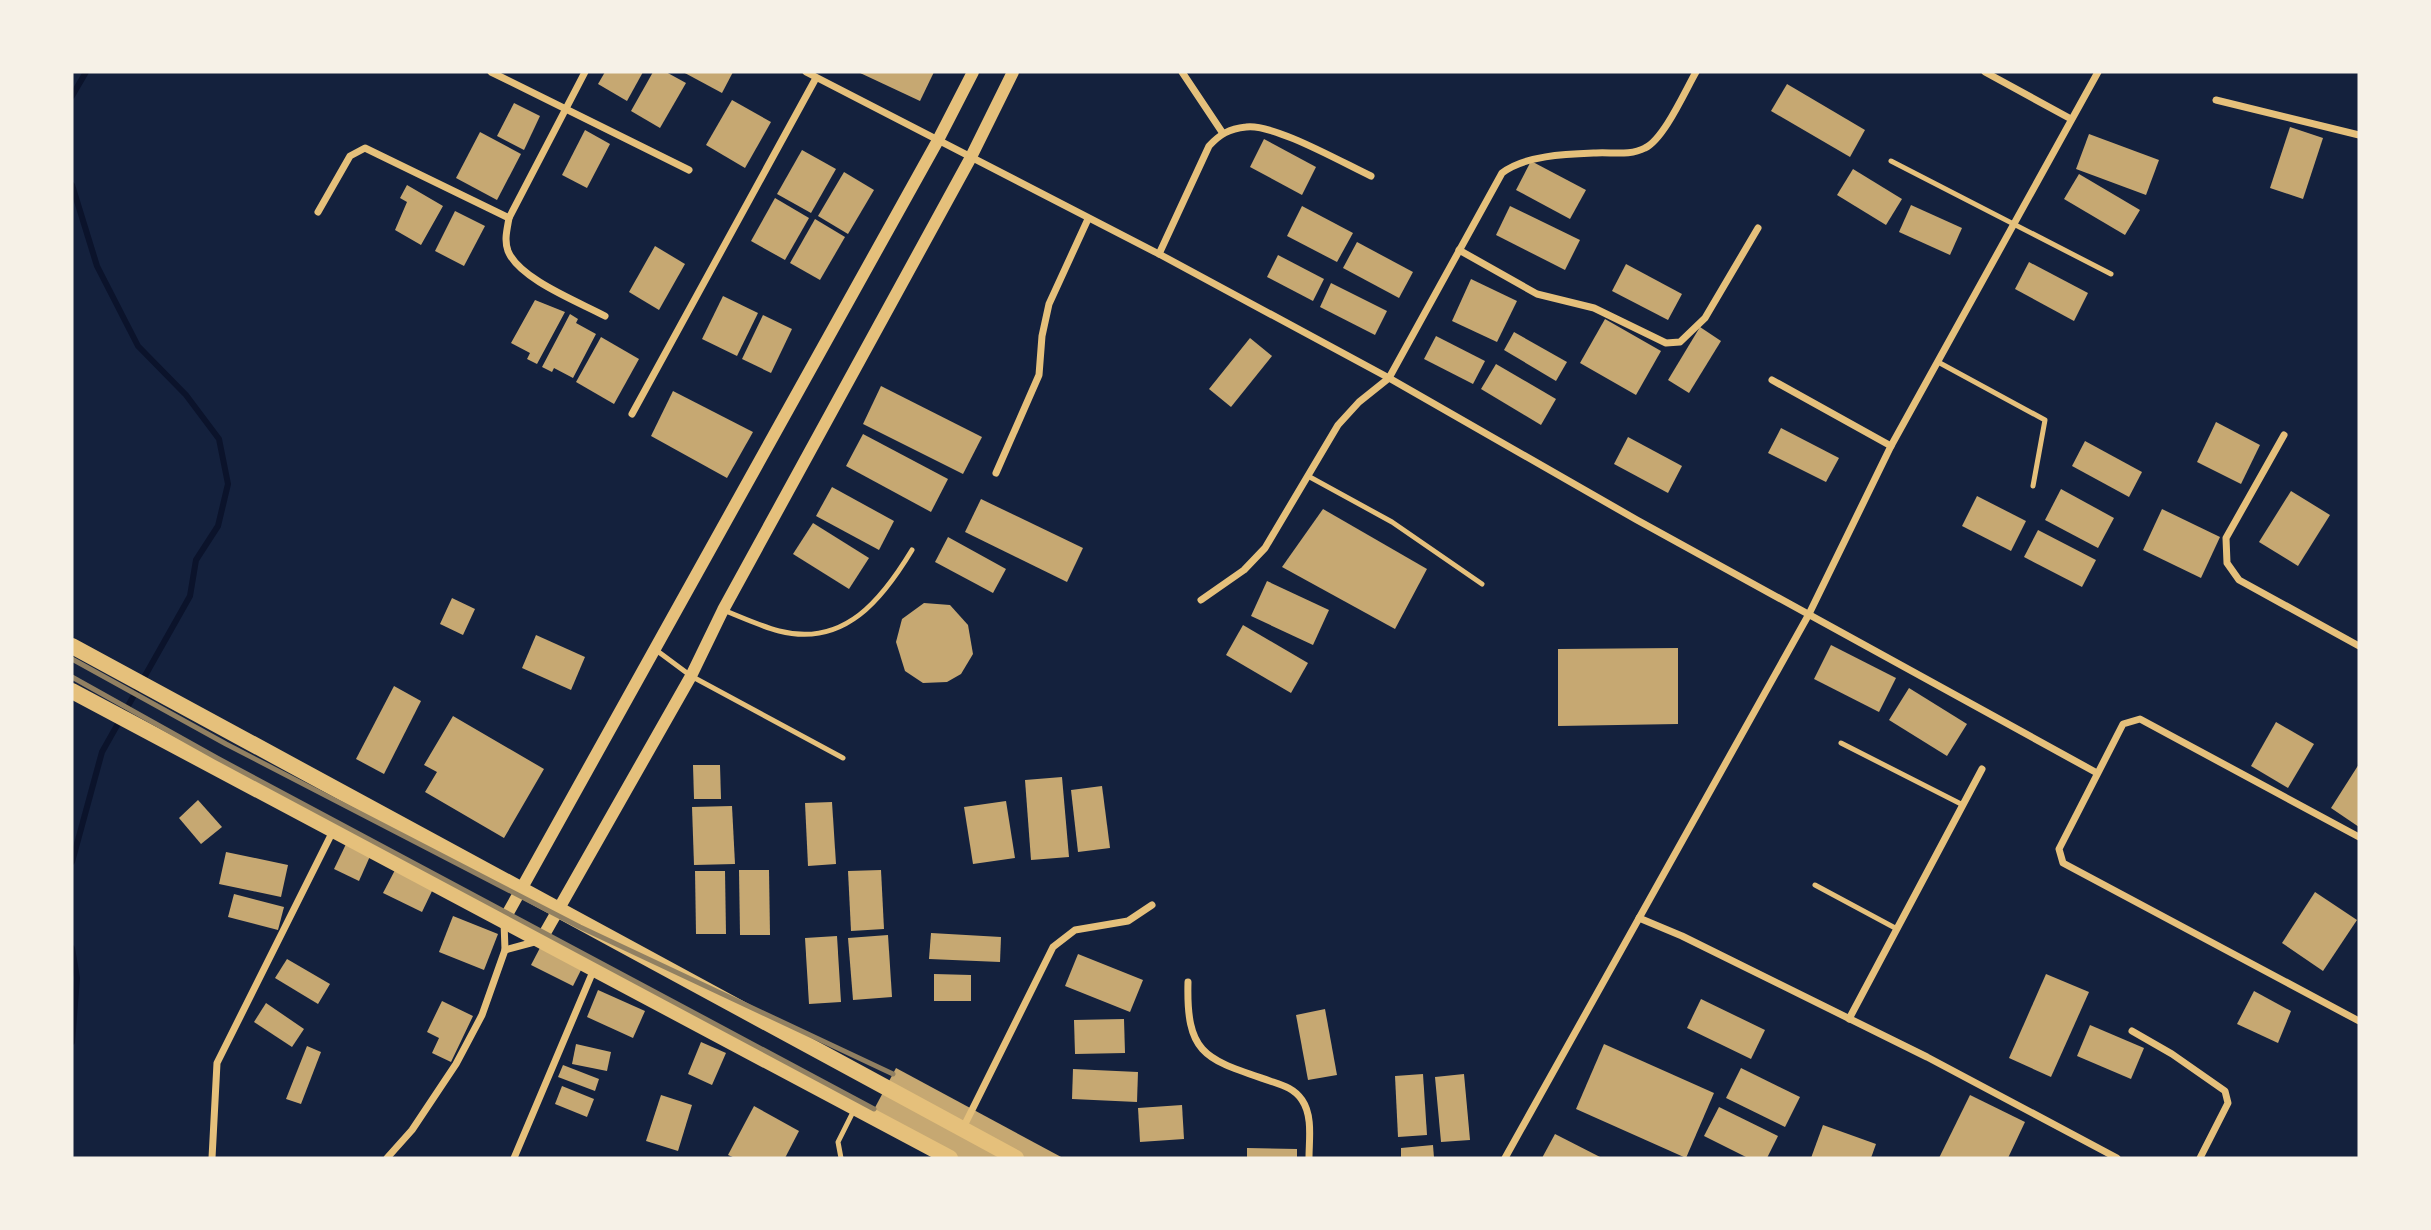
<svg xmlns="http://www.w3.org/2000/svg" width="2431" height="1230" viewBox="0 0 2431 1230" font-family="'Fira Sans Condensed',sans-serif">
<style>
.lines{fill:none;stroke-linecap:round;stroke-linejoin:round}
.stream{stroke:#0b132b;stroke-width:6}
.building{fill:#c6a872}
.service{stroke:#e5c07b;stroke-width:5}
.minor{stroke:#e5c07b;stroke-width:7}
.tertiary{stroke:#e5c07b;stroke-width:12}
.primary{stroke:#e5c07b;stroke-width:16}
.rail{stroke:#918062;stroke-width:5}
</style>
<rect width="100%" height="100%" fill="#14213d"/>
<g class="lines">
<g class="stream">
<polyline points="72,96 86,72"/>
<polyline points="72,185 97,266 138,346 186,395 219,439 228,484 218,526 196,560 190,596 102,752 72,862"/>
<polyline points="72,948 77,978 72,1042"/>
</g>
</g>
<g class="building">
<polygon points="605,72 643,72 627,101 598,84"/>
<polygon points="653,72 666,72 686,83 660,128 631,111"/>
<polygon points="683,72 733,72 722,93"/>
<polygon points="858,72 934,72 920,101"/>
<polygon points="1787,84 1865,130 1850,157 1771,111"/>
<polygon points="732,100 771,122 745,168 706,145"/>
<polygon points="514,103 540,116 524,150 497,136"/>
<polygon points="2290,127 2323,138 2303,199 2270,188"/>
<polygon points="585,130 610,144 587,188 562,175"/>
<polygon points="480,132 521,154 497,200 456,178"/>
<polygon points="2089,134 2159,160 2146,195 2076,169"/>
<polygon points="1264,139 1316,167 1302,195 1250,167"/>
<polygon points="802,150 836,169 811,213 777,194"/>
<polygon points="1531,161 1586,190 1570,219 1516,190"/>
<polygon points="1853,169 1902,199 1886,225 1837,195"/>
<polygon points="844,172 874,190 848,234 818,216"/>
<polygon points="2079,174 2140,210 2125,235 2064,199"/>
<polygon points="407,185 443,206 421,245 395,230 407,202 400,198"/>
<polygon points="775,198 809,218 785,260 751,241"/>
<polygon points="1911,205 1962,228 1950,255 1899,232"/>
<polygon points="1302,206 1353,233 1337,262 1287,236"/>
<polygon points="1510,206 1580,240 1565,270 1496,235"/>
<polygon points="455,211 485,226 464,266 435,251"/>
<polygon points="815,219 845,237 820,280 790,263"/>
<polygon points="1357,242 1413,272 1399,298 1343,268"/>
<polygon points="655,246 685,264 659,310 629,292"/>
<polygon points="1278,255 1324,279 1313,301 1267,277"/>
<polygon points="2029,262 2088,293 2074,321 2015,289"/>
<polygon points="1626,264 1682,294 1668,320 1612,291"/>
<polygon points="1471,279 1517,301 1497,342 1452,321"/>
<polygon points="1331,283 1387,311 1375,335 1320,307"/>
<polygon points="723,296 758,313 737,356 702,339"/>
<polygon points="535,300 565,312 537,364 527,359 530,353 511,343"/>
<polygon points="570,314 578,319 576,323 596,334 573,378 554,368 552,372 542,367"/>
<polygon points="763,315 792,329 771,373 742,359"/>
<polygon points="1605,319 1661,351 1636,395 1580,363"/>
<polygon points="1700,327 1721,341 1689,393 1668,380"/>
<polygon points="1514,332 1567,362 1556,381 1504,350"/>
<polygon points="1436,336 1485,361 1473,384 1424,359"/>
<polygon points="601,337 639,359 614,404 576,382"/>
<polygon points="1250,338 1272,356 1231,407 1209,389"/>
<polygon points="1496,364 1556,399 1541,425 1481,389"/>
<polygon points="881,386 982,437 963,474 863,424"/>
<polygon points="673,391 753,432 727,478 651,436"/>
<polygon points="2216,422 2260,445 2241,484 2197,462"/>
<polygon points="1781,428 1839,458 1826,482 1768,453"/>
<polygon points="863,434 948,479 931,512 846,466"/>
<polygon points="1628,437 1682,466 1668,493 1614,464"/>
<polygon points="2085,441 2142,472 2129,497 2072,466"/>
<polygon points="832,487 894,521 879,550 816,516"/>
<polygon points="2061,489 2114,518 2098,548 2045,520"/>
<polygon points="2291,491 2330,515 2298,566 2259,542"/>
<polygon points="1977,496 2026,521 2011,551 1962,526"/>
<polygon points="981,499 1083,548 1067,582 965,532"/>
<polygon points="1323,509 1427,569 1395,629 1282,567"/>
<polygon points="2162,509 2220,537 2201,578 2143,550"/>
<polygon points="813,523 869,558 849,589 793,554"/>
<polygon points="2038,530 2096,560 2082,587 2024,557"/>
<polygon points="948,537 1006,569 993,593 935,562"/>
<polygon points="1267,581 1329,610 1313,645 1251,616"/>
<polygon points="452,598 475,609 463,635 440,624"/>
<polygon points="924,603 950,605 968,625 973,654 961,674 947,682 923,683 905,671 896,642 902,619"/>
<polygon points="1243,625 1308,663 1291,693 1226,655"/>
<polygon points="536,635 585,657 571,690 522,668"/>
<polygon points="1831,645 1896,678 1879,712 1814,679"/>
<polygon points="1678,648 1678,724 1558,726 1558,649"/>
<polygon points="394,686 421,701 384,774 356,759"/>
<polygon points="1909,688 1967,724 1947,756 1889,720"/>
<polygon points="453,716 544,769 504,838 425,792 437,772 424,765"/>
<polygon points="2276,722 2314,744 2288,788 2251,766"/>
<polygon points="2359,764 2359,827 2331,808"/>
<polygon points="693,765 720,765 721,799 694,799"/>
<polygon points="1062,777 1069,857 1031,860 1025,780"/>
<polygon points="1102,786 1110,848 1078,852 1071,790"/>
<polygon points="198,800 222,827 201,844 179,818"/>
<polygon points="1006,801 1015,858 973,864 964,807"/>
<polygon points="832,802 836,864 808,866 805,803"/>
<polygon points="732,806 735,864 694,865 692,807"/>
<polygon points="347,842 371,854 359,881 334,869"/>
<polygon points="226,852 288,865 281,897 219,884"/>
<polygon points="395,870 433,889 422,912 383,893"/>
<polygon points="739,870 769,870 770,935 740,935"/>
<polygon points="881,870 884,929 851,931 848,871"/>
<polygon points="695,871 725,871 726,934 696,934"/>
<polygon points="2315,892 2357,920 2323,971 2282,943"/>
<polygon points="234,894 284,907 278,930 228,917"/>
<polygon points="453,916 498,934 484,970 439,952"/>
<polygon points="931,933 1001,937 1000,962 929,959"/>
<polygon points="888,935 892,997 853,1000 848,938"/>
<polygon points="837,936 841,1002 809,1004 805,938"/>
<polygon points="542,944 584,964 573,986 531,965"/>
<polygon points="1078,954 1143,980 1130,1012 1065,986"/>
<polygon points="287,959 330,984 318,1004 275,978"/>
<polygon points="934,974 971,975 971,1001 934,1001"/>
<polygon points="2046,974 2089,992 2051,1077 2009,1058"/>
<polygon points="598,990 645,1011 633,1038 587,1017"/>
<polygon points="2254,991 2291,1011 2278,1043 2237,1024"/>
<polygon points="1701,999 1765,1030 1751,1059 1687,1028"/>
<polygon points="442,1001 473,1016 451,1062 432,1053 439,1038 427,1032"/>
<polygon points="266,1003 304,1029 292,1047 254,1022"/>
<polygon points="1325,1009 1337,1075 1308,1080 1296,1015"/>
<polygon points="1124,1019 1125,1053 1075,1054 1074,1020"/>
<polygon points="2090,1025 2144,1048 2131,1079 2077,1056"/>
<polygon points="701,1042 726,1053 712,1085 688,1074"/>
<polygon points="576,1044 611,1052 607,1071 572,1064"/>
<polygon points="1604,1044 1714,1093 1686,1158 1576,1109"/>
<polygon points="307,1046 321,1052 301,1104 286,1099"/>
<polygon points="563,1065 599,1079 595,1091 558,1077"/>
<polygon points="896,1068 1063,1158 947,1158 870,1117"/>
<polygon points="1741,1068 1800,1097 1785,1127 1726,1098"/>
<polygon points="1073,1069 1138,1072 1137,1102 1072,1099"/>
<polygon points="1423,1074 1427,1135 1398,1137 1395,1076"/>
<polygon points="1464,1074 1470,1140 1441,1142 1435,1077"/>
<polygon points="562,1086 594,1099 587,1117 555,1104"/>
<polygon points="661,1095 692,1105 678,1151 646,1141"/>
<polygon points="1970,1095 2025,1122 2008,1158 1939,1158"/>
<polygon points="1182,1105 1184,1139 1140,1142 1138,1108"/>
<polygon points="754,1106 799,1131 785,1158 735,1158 728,1155"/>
<polygon points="1719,1107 1778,1136 1767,1158 1748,1158 1704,1136"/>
<polygon points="1823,1125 1876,1144 1871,1158 1811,1158"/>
<polygon points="1555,1134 1602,1158 1542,1158"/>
<polygon points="1433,1145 1434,1158 1401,1158 1401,1148"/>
<polygon points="1247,1148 1297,1149 1297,1158 1247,1158"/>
</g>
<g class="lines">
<g class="service">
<polyline points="1891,161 2111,274"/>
<polyline points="1938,362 2045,420 2033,486"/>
<polyline points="1308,476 1392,522 1482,584"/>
<path d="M723,610c18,7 37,16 56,21 66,17 104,-33 133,-81"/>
<polyline points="656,650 691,676 843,758"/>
<polyline points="1841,743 1963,805"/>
<polyline points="1815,885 1897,929"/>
<polyline points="841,1158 838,1142 854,1110"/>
</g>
<g class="minor">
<polyline points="491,72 689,170"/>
<path d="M585,72l-76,146c-2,12 -5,22 -1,33 11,28 71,51 97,65"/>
<polyline points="806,72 1159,254 1389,378 1637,520 2097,773"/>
<polyline points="1182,72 1222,132"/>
<polyline points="1985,72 2071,119"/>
<polyline points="2216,100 2359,135"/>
<polyline points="318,212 350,156 365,148 509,218"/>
<polyline points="1459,250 1537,294 1594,308 1666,343 1680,342 1705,318 1758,228"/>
<path d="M1159,254l50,-108c11,-12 20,-17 37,-19 27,-4 97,36 125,49"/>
<polyline points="1772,380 1891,446"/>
<polyline points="632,414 816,78"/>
<polyline points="2284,435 2226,538 2227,563 2239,580 2359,646"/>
<polyline points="996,473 1039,375 1042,336 1049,304 1088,219"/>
<path d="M1201,600l43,-30 21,-22 73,-123 21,-23 30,-24 113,-205c23,-18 66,-19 94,-20 16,-1 34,3 49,-5 19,-9 40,-57 51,-76"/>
<polyline points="2359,837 2140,719 2123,724 2059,849 2063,863 2359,1021"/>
<polyline points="1639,918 1682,936 1927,1057 2117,1158"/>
<polyline points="505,950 538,941"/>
<path d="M1188,982c-2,74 18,77 82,99 12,4 24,7 32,19 11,16 7,40 7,58"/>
<polyline points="1849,1019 1982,769"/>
<polyline points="2132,1031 2172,1054 2225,1091 2228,1103 2200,1158"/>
<polyline points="963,1128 1053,947 1075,930 1128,921 1152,905"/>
<polyline points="212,1158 217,1063 334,829"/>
<polyline points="387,1158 412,1130 456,1064 482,1015 505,950 504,922"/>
<polyline points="514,1158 594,969"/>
<polyline points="1505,1158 1809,614 1891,446 2098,72"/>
</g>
<g class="tertiary">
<polyline points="504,920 937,142 973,72"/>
<polyline points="541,940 691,676 723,610 970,159 1013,72"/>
</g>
<g class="primary">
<polyline points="72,646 1016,1158"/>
<polyline points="72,691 950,1158"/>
</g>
<g class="rail">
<polyline points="72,659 226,744 580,927 893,1074"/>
<polyline points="72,677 217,758 874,1109"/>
</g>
</g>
<rect width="2431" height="1230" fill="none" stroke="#f6f1e7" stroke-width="147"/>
</svg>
